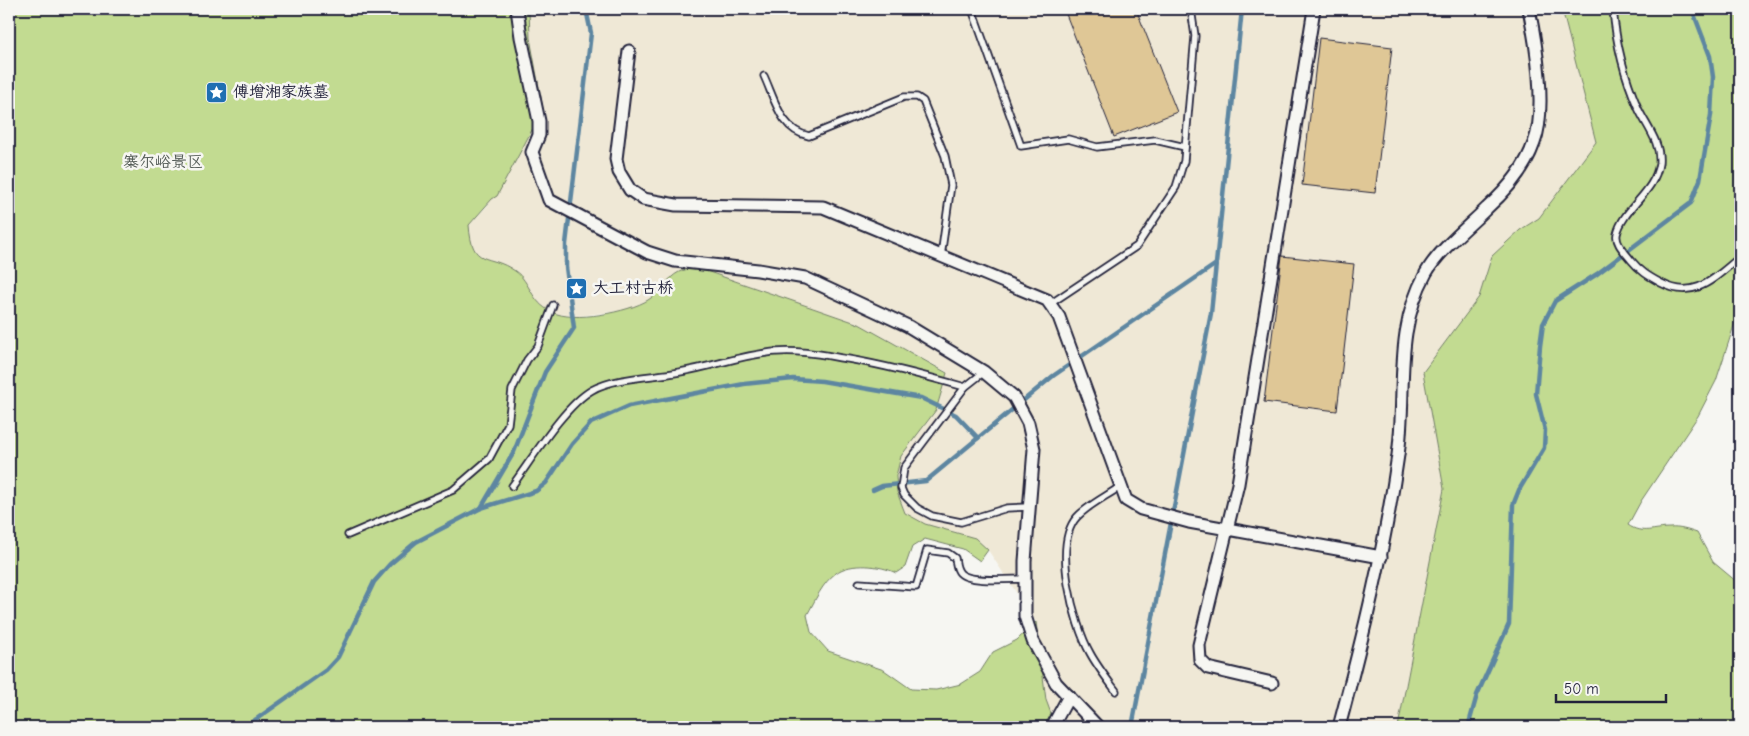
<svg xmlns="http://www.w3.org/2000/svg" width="1749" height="736" viewBox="0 0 1749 736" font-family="'Comic Neue','LXGW WenKai TC',sans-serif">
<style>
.built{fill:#efe8d6}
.green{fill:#c2db91;stroke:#727e66}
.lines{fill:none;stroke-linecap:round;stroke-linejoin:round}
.stream{stroke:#5d86a1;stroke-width:4.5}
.building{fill:#dfc796;stroke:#22223b}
.lane-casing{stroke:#22223b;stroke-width:9}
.street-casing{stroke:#22223b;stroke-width:15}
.lane{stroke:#f6f6f2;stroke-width:5.5}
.street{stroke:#f6f6f2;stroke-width:11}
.labels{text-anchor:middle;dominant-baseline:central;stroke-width:5;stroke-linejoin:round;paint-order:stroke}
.poi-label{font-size:16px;fill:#22223b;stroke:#f6f6f2;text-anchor:start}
.park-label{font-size:16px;fill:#525a55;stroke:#f6f6f2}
</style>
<rect width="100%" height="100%" fill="#f6f6f2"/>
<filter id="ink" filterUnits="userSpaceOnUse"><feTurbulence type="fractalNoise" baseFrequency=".02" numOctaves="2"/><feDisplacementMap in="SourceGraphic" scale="10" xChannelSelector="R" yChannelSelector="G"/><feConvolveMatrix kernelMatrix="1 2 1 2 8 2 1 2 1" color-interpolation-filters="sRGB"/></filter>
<g filter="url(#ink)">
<polygon class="built" points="529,9 1562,9 1596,142 1539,218 1520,230 1492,256 1479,297 1423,372 1444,489 1398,727 1056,727 1046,700 1036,622 988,550 975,538 925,524 905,513 897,492 896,476 901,456 936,410 947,372 859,324 709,272 678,273 649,300 627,310 579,316 555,314 539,305 516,271 481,257 470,245 469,225 488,205 530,38"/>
<g class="green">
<path d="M9,9h520l1,29 13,71 -46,87 -5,3 -23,26c3,44 19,27 46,46 16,11 15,31 37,41 21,11 77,0 96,-12 12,-7 19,-22 31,-28 10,-5 19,-2 30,0l150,52 88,49 -11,37 -35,46 -5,20 1,16 8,21 20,11 50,14 13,12 -8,11 -17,-12 -38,-10 -13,8 -7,20 -9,6c-15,-8 -46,-11 -60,0 -14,10 -21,28 -29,42l4,17 17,19 56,19 27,19 25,1 25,-6 19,-12 13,-20 24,-12 19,-18 10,78 10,27h-1047z"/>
<path d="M1562,9h178v298l-24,74 -18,35 -57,85 -13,24c14,10 26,3 42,3 9,-1 18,2 27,5l16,29 24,20h3v145h-342l46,-238 -21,-117 56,-75 13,-41 28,-26 19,-12 57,-76z"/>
</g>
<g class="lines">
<g class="stream">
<polyline points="873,490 882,486 926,481 1053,376 1216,264"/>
<polyline points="481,508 536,491 546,483 572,444 591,423 629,406 744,384 793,379 822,381 921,398 956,415 978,438"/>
<polyline points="245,727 326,670 338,657 374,582 390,564 416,542 481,508 514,452 545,372 574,328 566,267 566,244 591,33 586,9"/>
<polyline points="1132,727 1211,313 1242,9"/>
<polyline points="1468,727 1477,695 1509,624 1513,505 1519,490 1544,448 1545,430 1536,394 1540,346 1543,324 1555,301 1597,274 1691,203 1700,180 1711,115 1713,77 1710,56 1692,9"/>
</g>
</g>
<g class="building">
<polygon points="1064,9 1136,9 1177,112 1114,137"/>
<polygon points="1319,38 1392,47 1375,193 1302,185"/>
<polygon points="1282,256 1354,264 1337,411 1264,402"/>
</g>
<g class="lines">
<defs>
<g id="lane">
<polyline points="972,9 1021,146 1068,139 1097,147 1155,140 1185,147"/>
<path d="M1613,9c3,34 11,67 25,99 8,18 23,34 21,55 -4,30 -36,45 -42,71 -2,10 9,19 14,26 9,11 17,16 30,23 34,18 53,-5 79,-26"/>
<path d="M764,76c11,24 17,55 45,60l95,-39h13l6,4 22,55 6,29 -10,71"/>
<polyline points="1050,304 1137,246 1176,187 1184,161 1195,36 1191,9"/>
<polyline points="965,387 904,468 901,488 904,495 917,508 932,516 961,522 1007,508 1029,507"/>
<path d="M512,486c20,-27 52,-80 80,-96 23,-13 62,-13 88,-18 33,-5 63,-18 96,-20 25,-2 47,3 72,7 40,7 78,17 117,28l19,-15"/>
<polyline points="348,535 453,490 489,459 508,424 512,390 527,360 538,346 553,305"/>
<path d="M859,583l57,4 11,-37 21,3 7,5c1,5 1,11 5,15 9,10 50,6 65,6"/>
<path d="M1116,691c-9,-12 -19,-25 -26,-38 -16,-29 -38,-109 -13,-136 11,-12 30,-21 44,-31"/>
</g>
<g id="street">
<polyline points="517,9 521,37 539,121 539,135 532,152 549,200 647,252 675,261 758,270 805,278 908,326 984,372 1014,397 1028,423 1034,449 1025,561 1025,616 1033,641 1056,683 1098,727"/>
<polyline points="629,51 616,159 619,172 630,190 643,199 676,205 823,207 1047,300 1059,317 1126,500 1141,509 1189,522 1381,557"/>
<polyline points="1272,683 1208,668 1200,660 1199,645 1238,484 1314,9"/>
<polyline points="1052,727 1069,696"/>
<path d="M1339,727c24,-90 46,-180 59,-272 9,-64 -5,-122 28,-182 12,-22 43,-47 61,-65 20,-18 38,-39 47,-65 13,-33 2,-100 -5,-134"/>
</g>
</defs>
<use href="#lane" class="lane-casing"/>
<use href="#street" class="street-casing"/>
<use href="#lane" class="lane"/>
<use href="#street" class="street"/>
</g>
</g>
<defs>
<symbol id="sight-square" viewBox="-11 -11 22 22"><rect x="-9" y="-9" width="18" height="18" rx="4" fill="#1f6fb2" stroke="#f6f6f2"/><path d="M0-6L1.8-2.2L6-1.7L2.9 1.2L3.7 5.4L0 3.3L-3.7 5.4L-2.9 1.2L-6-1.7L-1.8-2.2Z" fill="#fff"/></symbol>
</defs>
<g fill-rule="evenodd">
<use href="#sight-square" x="204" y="80" width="25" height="25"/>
<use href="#sight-square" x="564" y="276" width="25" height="25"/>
</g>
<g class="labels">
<g class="poi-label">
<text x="233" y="92">傅增湘家族墓</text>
<text x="593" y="288">大工村古桥</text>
</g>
<g class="park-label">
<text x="163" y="162">寨尔峪景区</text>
</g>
</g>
<rect width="1749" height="736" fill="none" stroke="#f6f6f2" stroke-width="30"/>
<rect x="15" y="15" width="1719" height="706" fill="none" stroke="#22223b" stroke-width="2" filter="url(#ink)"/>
<path d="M1556 694v8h110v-8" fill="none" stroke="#22223b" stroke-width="2.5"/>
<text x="1564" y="694" font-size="15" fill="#22223b" stroke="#f6f6f2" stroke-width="4" paint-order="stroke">50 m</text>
</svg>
